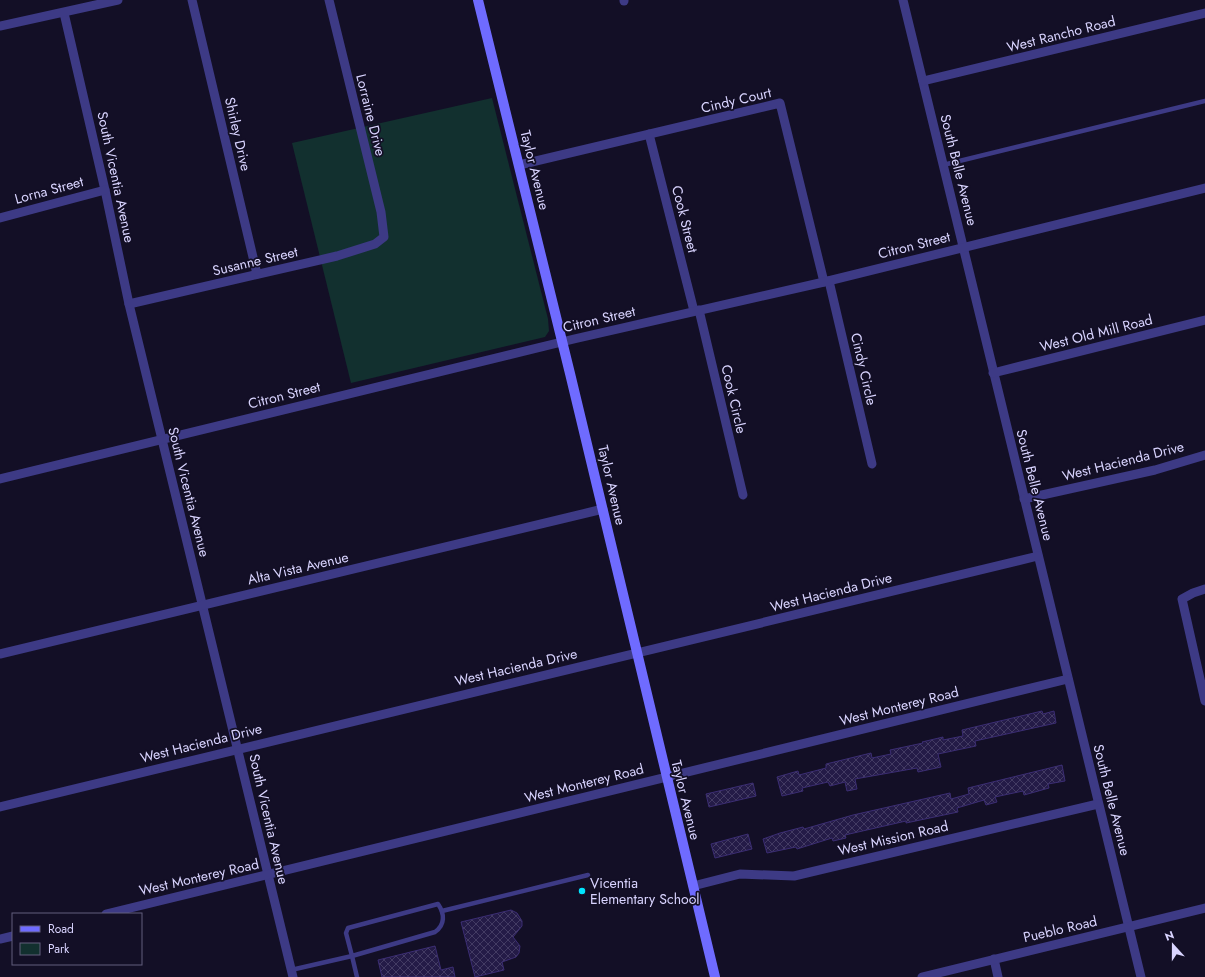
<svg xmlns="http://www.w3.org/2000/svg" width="1205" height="977" viewBox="0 0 1205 977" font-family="Jost,sans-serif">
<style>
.green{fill:#12302f}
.building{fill:url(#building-cross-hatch);stroke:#3b2d73}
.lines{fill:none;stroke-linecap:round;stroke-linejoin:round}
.lane{stroke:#3d3a85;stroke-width:4.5}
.street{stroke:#3d3a85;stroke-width:9}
.secondary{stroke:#6f6bff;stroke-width:10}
.poi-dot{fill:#00e5ff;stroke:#130f26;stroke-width:1.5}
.labels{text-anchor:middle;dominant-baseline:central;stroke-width:3.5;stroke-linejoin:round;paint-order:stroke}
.street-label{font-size:14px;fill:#d9d4ff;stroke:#130f26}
.poi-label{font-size:14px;fill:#d9d4ff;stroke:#130f26;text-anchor:start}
</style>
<defs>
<pattern id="building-cross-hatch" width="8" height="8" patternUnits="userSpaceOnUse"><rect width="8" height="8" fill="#241b47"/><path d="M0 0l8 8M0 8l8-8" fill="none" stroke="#433b63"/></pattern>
</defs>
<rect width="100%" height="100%" fill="#130f26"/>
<polygon class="green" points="492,98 548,319 549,331 545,337 351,383 292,143"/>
<g class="building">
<polygon points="1042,711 1043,714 1054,711 1056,723 975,741 976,746 938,754 941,767 918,772 917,768 855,779 857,789 847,791 845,782 830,786 828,782 802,788 803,791 782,796 777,777 798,771 799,775 826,768 826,764 871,753 872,758 891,754 890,750 923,743 922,742 943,737 943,740 963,736 962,730"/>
<polygon points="1062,765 1065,781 1048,784 1049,788 1024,795 1023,791 995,797 997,802 986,805 984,800 957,808 958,812 906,823 906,821 845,835 846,838 833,841 832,838 797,849 796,847 767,853 763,839 780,833 803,827 804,829 853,815 950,793 951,799 969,794 968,788"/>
<polygon points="753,783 756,796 709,807 706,794"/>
<polygon points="748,834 752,849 715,858 711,844"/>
<polygon points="511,910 517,913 522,921 522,926 513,937 520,946 519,953 516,957 502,962 504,970 475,977 461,922"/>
<polygon points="435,946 441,970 453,967 455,977 382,977 378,960"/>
</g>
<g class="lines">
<g class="lane">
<polyline points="943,165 1205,101"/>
<path d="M438,904c7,10 7,21 -3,28l-83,24 -6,-23 2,-5z"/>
<polyline points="442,911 588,875"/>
<polyline points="291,970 352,956 357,977"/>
</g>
<g class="street">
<polyline points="192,0 257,274"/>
<polyline points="624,0 624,1"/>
<polyline points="903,0 1141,977"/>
<polyline points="64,13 105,190 129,304 293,977"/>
<polyline points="0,26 118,0"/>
<polyline points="923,81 1205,13"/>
<polyline points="649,134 694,311"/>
<polyline points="519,165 780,103 824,282"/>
<polyline points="0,218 105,190"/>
<polyline points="829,281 872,464"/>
<polyline points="129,304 337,256 375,244 384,237 381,212 329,0"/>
<polyline points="699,310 743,495"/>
<polyline points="993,373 1205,320"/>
<polyline points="0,479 574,339 824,282 1205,188"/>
<polyline points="1024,499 1155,470 1205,455"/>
<polyline points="1205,589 1193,593 1182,599 1205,701"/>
<polyline points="0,654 603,509"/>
<polyline points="0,807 1038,556"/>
<polyline points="693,886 740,874 794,876 1098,804"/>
<polyline points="106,914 1068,679"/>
<polyline points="0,939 13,936"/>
<polyline points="994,959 998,977"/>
<polyline points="922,977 1205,908"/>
</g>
<path class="secondary" d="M478,0c82,325 158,651 237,977"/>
</g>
<circle class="poi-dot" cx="582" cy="891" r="4"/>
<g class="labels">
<g class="street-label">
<text transform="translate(1061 34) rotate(-14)">West Rancho Road</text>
<text transform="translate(736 100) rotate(-13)">Cindy Court</text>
<text transform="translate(371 115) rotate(76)">Lorraine Drive</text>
<text transform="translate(238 134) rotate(77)">Shirley Drive</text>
<text transform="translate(535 170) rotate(76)">Taylor Avenue</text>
<text transform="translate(959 170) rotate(76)">South Belle Avenue</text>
<text transform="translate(116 177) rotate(78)">South Vicentia Avenue</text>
<text transform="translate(49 190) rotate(-15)">Lorna Street</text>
<text transform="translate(685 219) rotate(76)">Cook Street</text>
<text transform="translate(914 245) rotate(-14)">Citron Street</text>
<text transform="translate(255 261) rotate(-13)">Susanne Street</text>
<text transform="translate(599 319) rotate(-13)">Citron Street</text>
<text transform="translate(1096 333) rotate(-14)">West Old Mill Road</text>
<text transform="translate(864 369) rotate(77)">Cindy Circle</text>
<text transform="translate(284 395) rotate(-14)">Citron Street</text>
<text transform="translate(734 399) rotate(77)">Cook Circle</text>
<text transform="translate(1123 461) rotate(-14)">West Hacienda Drive</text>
<text transform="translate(612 485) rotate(77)">Taylor Avenue</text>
<text transform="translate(1035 485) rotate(76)">South Belle Avenue</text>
<text transform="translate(189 492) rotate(76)">South Vicentia Avenue</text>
<text transform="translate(298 568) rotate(-13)">Alta Vista Avenue</text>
<text transform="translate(831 592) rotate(-14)">West Hacienda Drive</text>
<text transform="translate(516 667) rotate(-13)">West Hacienda Drive</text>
<text transform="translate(899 706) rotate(-14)">West Monterey Road</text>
<text transform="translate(201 743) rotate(-14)">West Hacienda Drive</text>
<text transform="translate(584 783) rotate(-14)">West Monterey Road</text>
<text transform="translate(686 800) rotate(76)">Taylor Avenue</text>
<text transform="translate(1112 800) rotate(76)">South Belle Avenue</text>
<text transform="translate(269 819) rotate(77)">South Vicentia Avenue</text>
<text transform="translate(893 838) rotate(-13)">West Mission Road</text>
<text transform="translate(199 877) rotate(-13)">West Monterey Road</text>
<text transform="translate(1060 929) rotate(-13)">Pueblo Road</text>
</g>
<g class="poi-label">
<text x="590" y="883">Vicentia<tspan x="590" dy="16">Elementary School</tspan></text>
</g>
</g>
<rect x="12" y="913" width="130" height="52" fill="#130f26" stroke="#625e7d"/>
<rect x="20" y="926" width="20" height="6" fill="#6f6bff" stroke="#625e7d"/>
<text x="48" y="933" font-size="12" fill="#d9d4ff">Road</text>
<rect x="20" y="943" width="20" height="12" fill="#12302f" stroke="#625e7d"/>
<text x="48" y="953" font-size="12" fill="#d9d4ff">Park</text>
<g transform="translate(1173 945) rotate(339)" stroke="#130f26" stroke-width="3" paint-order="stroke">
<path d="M0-3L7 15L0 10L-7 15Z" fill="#d9d4ff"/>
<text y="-6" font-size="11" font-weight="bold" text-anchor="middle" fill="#d9d4ff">N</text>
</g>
</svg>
